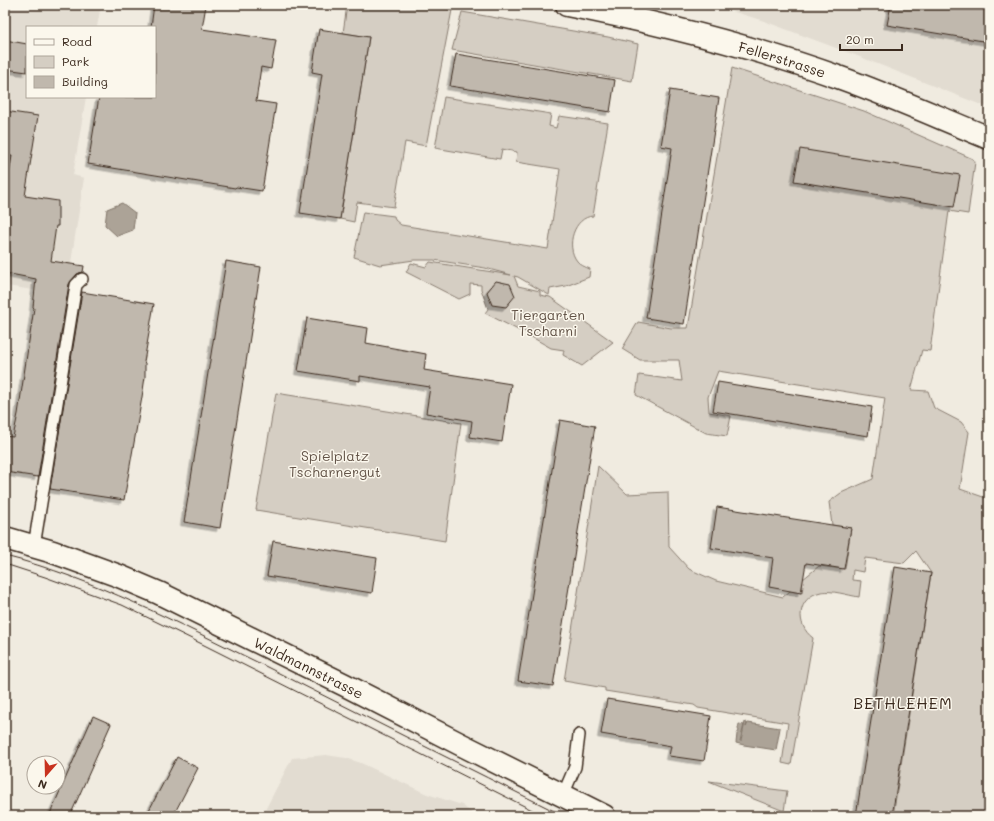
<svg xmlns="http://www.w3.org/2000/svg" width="994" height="821" viewBox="0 0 994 821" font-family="Mali,sans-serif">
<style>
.built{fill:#e2dcd1}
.green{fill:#d5cec3;stroke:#887c70}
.water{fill:#aca397;stroke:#7f7367}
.building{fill:#c0b8ad;stroke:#3b2a1e;filter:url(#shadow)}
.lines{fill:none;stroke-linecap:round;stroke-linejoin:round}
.service-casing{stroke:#3b2a1e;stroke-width:14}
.tertiary-casing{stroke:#3b2a1e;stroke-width:25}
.service{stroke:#fbf7ec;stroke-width:11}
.tertiary{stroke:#fbf7ec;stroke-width:22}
.tram{stroke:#3b2a1e;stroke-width:1}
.labels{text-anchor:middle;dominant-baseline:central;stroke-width:3;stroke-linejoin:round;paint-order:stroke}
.street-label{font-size:14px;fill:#3b2a1e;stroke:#fbf7ec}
.park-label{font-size:14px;fill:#625347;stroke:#fbf7ec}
.quarter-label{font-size:16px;letter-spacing:1px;fill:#3b2a1e;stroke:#fbf7ec}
</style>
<defs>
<filter id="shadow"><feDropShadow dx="-3.5" dy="3.5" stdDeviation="0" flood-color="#0004"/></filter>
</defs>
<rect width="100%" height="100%" fill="#f0ebe0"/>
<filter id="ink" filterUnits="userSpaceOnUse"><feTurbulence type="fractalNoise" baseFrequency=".025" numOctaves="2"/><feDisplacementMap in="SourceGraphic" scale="8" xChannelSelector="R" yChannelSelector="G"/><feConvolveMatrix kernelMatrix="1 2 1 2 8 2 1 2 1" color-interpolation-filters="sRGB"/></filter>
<g filter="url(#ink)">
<g class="built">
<polygon points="5,5 101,5 97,27 27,27 27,97 86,97 73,175 84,178 66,295 7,286 5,299"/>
<polygon points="712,5 989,5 989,108 855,55 761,20"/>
<polygon points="326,755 346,758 361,763 427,794 462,805 472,813 474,816 262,816 292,758"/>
</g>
<g class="green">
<polygon points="347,5 421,5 452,10 426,146 405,142 394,207 357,202 354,222 340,219 369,37 343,33"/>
<polygon points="462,12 608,37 638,44 632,81 452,50"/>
<path d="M732,68l132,43 109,48 2,3 -7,52 -19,-3 -19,140 -8,-1 -11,40 17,1 6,17 27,14 8,10 -9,57 29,10v317h-96l38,-243 -15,-22 -12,12 -39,-5 -2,14 -10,-2 -1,10 9,1 -2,16c-12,-2 -27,-7 -38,-5 -24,5 -26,33 -8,46l-22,127 -9,-2 6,-40 -90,-15 -4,-3 -89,-14v-3l-41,-7 34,-215 29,28 41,-2 1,55 20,22 27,12 67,16 7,-6 12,2 1,-7 -6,-2 22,-18 26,3 6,-41 -19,-3 -3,-23 12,-9 32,-14 12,-81 -167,-27 -10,26 1,15 22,4 -4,20 -21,-3 -70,-38 3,-20 43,6 -3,-21h-39l-18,-11 16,-27 33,6h17z"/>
<path d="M444,97l107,17 -2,12 7,2 3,-12 49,7 -15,93c-19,1 -28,30 -16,45 3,4 8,6 13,8l-1,8 -23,9 -16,3 -1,6 -31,-18 -4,-1 4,10 22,5v4l10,2 63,45 -31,24 -19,-11 1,-5 -13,-2 -23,-13v-3l-10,-2 -33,-17 3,-4 -7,-20v-4l-11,-1v10l-11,5 -53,-27 5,-9 15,4 4,-5 81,13 -26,-7 -51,-8h-20l-34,5 -26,-8 9,-45 31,4 1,4 6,5 147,24 12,-80 -44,-7 1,-10 -15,-3 -2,10 -65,-11z"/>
<polygon points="276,393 461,423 445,541 256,510"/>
<polygon points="709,781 787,791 784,811 716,784"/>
</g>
<g class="water">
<polygon points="122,203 135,213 133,230 117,236 105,225 107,209"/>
<polygon points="745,722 747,723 746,727 748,723 780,728 776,750 744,745 736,743 737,734 739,731 738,729 739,724 744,725 740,741 741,741"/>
</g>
<g class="building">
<polygon points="154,5 206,5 202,29 276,40 271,69 261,67 256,101 276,104 262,191 236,187 235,188 88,164 99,97 155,97 155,27 151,27"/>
<polygon points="891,5 989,5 989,42 887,25"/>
<polygon points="319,29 369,37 340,219 300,213 322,74 312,72"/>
<polygon points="5,40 27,44 27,72 5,69"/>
<polygon points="456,54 615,80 610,112 450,86"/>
<polygon points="670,90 719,98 684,324 646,318 672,148 661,146"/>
<polygon points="5,111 38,116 25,196 58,201 58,226 56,226 51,261 84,266 83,272 77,274 69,284 38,477 5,472 5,436 13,437 18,414 34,308 33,307 36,279 5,273 5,198 12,156 5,156"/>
<polygon points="800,149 960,175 954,207 794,181"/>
<polygon points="226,261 261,267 220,528 184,522"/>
<polygon points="496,281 510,284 515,296 506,307 492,305 487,292"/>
<polygon points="82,292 154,304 144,362 145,363 145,377 142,397 124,500 50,489"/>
<polygon points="307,318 368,328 366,343 426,354 424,370 511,384 502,442 470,437 472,421 426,413 430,387 360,376 360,381 298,371"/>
<polygon points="718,382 872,407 868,436 713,411"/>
<polygon points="560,420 595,426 553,686 518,681"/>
<polygon points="717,507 851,528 844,569 806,563 801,593 769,587 773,558 711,548"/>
<polygon points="273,541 377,558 372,593 267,576"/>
<polygon points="895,567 931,573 892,816 856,816"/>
<polygon points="607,699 711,716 704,761 669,756 671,746 601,734"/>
<polygon points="93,716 111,724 70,816 49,816"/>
<polygon points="177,757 198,768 173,816 146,816"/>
</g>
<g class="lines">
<defs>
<g id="service">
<polyline points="33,546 36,534 76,285 82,279"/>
<polyline points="563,795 575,767 579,735"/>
</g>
<g id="tertiary">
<path id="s1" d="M567,5c92,18 185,41 274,73 50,18 99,40 148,60"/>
<path id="s2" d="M5,538l48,14 66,24 40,17 186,92 115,59 144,72"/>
</g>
</defs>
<use href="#service" class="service-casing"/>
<use href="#tertiary" class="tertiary-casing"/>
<use href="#service" class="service"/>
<use href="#tertiary" class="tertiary"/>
<g class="tram">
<path d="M5,556c89,22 172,67 254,107 101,51 203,102 305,153"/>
<polyline points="5,564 45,577 122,605 202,644 544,816"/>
</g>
</g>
</g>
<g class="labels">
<g class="street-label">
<text stroke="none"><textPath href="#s1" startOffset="222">Fellerstrasse</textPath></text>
<text stroke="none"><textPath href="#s2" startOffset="331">Waldmannstrasse</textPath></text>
</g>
<g class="park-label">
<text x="548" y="314">Tiergarten<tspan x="548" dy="16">Tscharni</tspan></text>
<text x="335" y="455">Spielplatz<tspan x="335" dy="16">Tscharnergut</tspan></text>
</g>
<g class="quarter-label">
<text x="903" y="702">BETHLEHEM</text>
</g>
</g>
<rect width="994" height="821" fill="none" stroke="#fbf7ec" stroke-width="20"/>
<rect x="10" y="10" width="974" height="801" fill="none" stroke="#3b2a1e" stroke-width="1.5" filter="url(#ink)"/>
<rect x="26" y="26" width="130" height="72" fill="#fbf7ec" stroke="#aea59a"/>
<rect x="34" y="39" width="20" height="6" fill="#fbf7ec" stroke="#aea59a"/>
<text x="62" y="46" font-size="12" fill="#3b2a1e">Road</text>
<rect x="34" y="56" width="20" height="12" fill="#d5cec3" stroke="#aea59a"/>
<text x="62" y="66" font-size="12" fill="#3b2a1e">Park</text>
<rect x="34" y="76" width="20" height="12" fill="#c0b8ad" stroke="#aea59a"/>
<text x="62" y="86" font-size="12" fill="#3b2a1e">Building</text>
<g transform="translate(46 775) rotate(200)"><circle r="19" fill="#fbf7ec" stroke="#aea59a"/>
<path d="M0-3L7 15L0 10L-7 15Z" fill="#c8321e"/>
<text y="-6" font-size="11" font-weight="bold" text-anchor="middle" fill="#3b2a1e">N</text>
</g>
<path d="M840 44v6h62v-6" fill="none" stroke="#3b2a1e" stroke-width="2"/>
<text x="846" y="44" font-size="12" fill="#3b2a1e" stroke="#fbf7ec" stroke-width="3" paint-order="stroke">20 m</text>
</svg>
